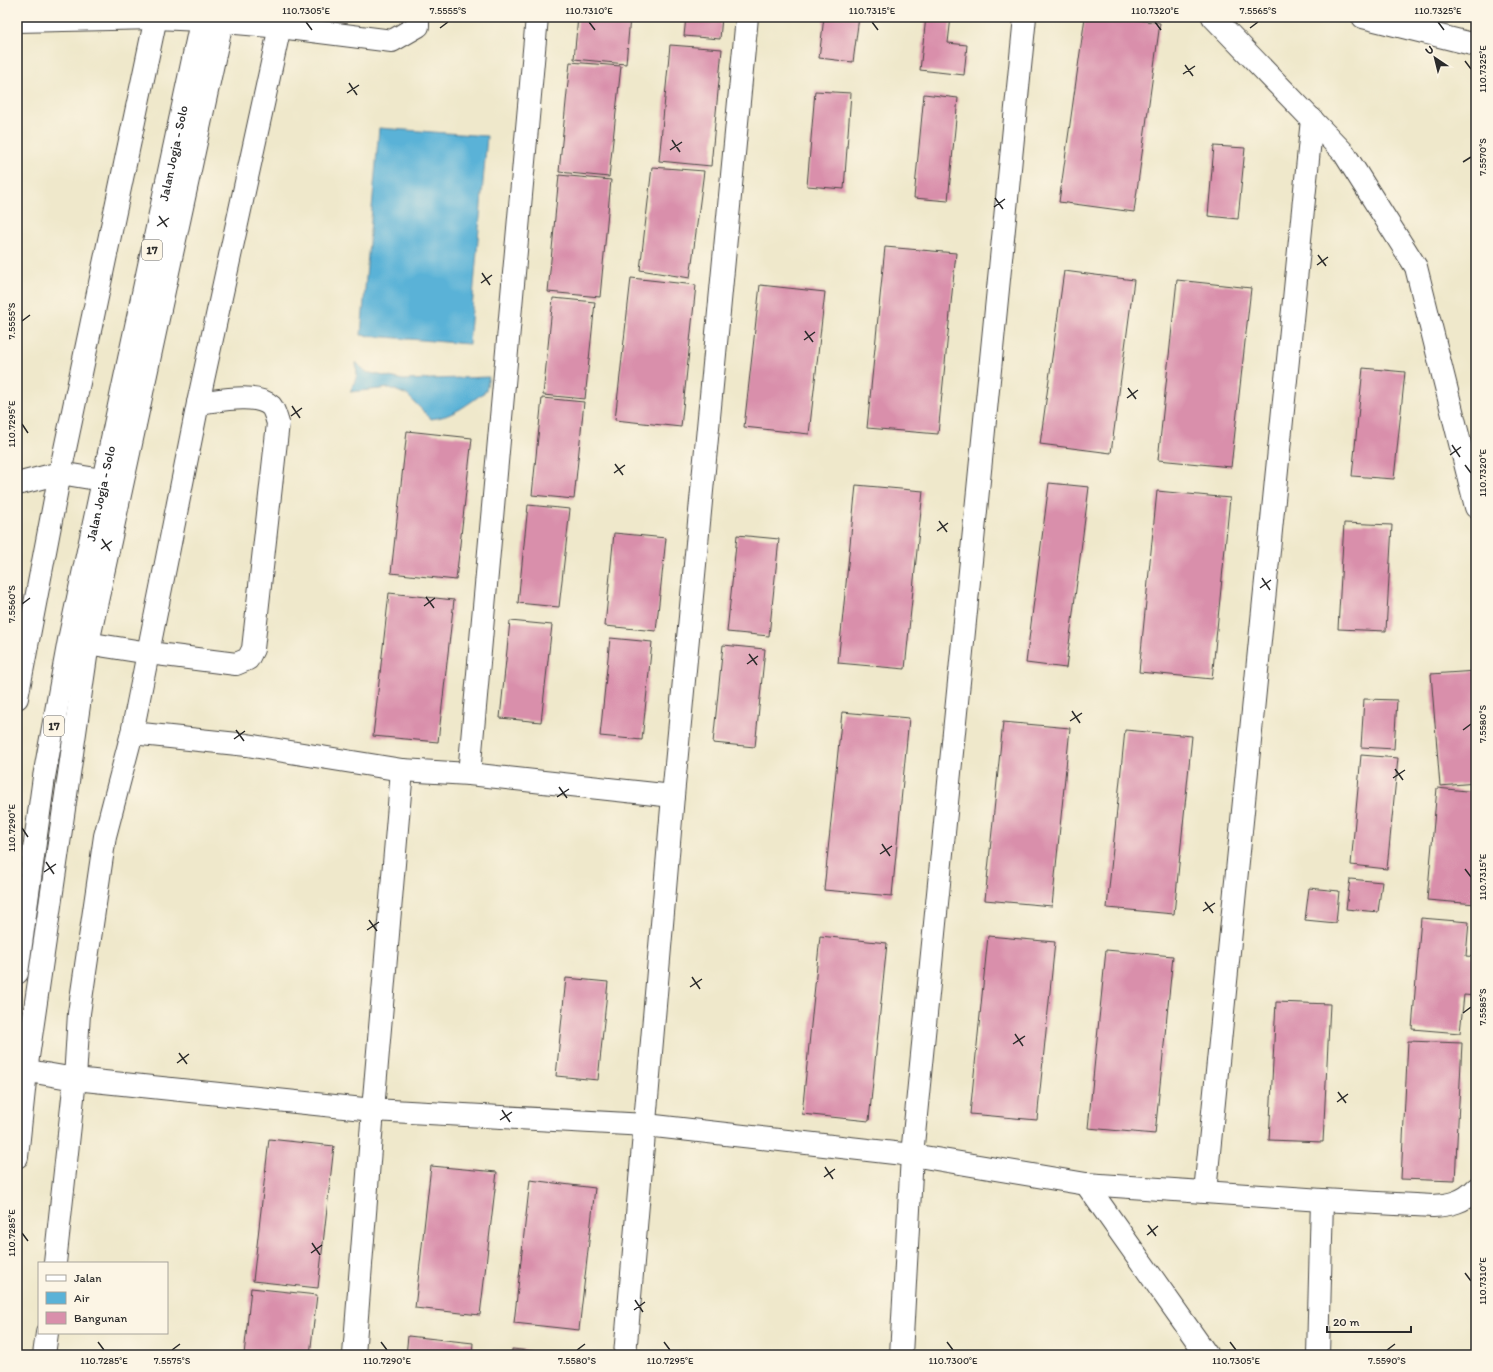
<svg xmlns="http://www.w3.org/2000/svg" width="1493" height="1372" viewBox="0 0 1493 1372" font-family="Itim,sans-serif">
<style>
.water{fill:#5ab2d7;stroke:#426e81}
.building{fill:#d98fab}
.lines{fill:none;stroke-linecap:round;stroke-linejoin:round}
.minor-casing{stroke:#484743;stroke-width:24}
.highway-casing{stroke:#484743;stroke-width:24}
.minor{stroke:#fff;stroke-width:22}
.highway{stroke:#fff;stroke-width:22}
.ticks{fill:none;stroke:#2b2b2b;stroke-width:1.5}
.labels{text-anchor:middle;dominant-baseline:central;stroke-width:3;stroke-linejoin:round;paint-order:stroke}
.shield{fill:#fcf5e5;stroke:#6a6863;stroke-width:1}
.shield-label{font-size:12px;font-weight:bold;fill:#2b2b2b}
.street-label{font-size:13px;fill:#2b2b2b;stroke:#fcf5e5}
.neatline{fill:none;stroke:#2b2b2b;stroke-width:1.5}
.ticks-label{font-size:10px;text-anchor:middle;fill:#2b2b2b}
</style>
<rect width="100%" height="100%" fill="#fcf5e5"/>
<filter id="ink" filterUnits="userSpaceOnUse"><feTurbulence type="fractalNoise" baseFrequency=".025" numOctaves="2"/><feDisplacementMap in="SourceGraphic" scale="8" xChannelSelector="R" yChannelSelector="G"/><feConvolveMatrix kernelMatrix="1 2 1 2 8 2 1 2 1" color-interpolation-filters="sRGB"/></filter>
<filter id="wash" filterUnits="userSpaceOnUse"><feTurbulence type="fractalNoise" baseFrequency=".012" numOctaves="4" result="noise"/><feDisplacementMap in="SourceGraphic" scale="16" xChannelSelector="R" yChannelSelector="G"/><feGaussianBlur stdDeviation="0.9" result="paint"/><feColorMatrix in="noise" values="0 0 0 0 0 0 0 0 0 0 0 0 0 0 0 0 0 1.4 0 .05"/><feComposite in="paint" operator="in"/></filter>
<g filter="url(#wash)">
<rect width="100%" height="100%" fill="#efe8cb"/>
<g class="water">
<polygon points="379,128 487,136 469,344 361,335"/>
<path d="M356,362l10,10 37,8 86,-3 -3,14c-18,13 -33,26 -55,28l-24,-24 -17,-7 -40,4 7,-16z"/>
</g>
<g id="blocks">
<g class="building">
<polygon points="578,17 630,17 626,64 574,59"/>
<polygon points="686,17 722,17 720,39 684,36"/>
<polygon points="824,17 859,17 853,62 819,58"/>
<polygon points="926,17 951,17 948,43 967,45 964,75 920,70"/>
<polygon points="1085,17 1116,17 1160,23 1134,212 1059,202"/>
<polygon points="670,45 722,49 711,166 659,161"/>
<polygon points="570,62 621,66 609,177 559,172"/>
<polygon points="815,91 851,93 844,189 807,186"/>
<polygon points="924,94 958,98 948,201 914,198"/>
<polygon points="1214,146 1245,148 1238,219 1208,216"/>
<polygon points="652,167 704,171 690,278 640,270"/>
<polygon points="559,175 611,180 600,297 548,292"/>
<polygon points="885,247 956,253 938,434 867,428"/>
<polygon points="1064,271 1134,280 1111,453 1040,444"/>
<polygon points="631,278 696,285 681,427 615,420"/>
<polygon points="1177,280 1251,288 1231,467 1158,460"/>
<polygon points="760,285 825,292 809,434 744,427"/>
<polygon points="553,298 595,302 585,399 543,395"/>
<polygon points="1363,368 1405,372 1394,479 1352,476"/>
<polygon points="542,398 584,402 574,499 532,495"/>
<polygon points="407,431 472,438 456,580 391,573"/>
<polygon points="1049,483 1089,487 1066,668 1026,663"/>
<polygon points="856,485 923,491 905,669 838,663"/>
<polygon points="1157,491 1230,498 1212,679 1139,672"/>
<polygon points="528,505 570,509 559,607 518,603"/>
<polygon points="1344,523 1392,525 1386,631 1338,629"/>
<polygon points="614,533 666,538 656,631 605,626"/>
<polygon points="737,535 779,539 769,636 727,632"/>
<polygon points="389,593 454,600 438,742 373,736"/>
<polygon points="510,621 552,625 541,722 500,718"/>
<polygon points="610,638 652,642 642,740 600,736"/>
<polygon points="723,645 765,649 755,747 713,743"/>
<polygon points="1476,671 1476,783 1440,786 1431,674"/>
<polygon points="1364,699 1397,700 1394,749 1361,747"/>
<polygon points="842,712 909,718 892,896 824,890"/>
<polygon points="1003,722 1070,728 1052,906 985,900"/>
<polygon points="1125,730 1192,736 1174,914 1107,908"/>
<polygon points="1361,755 1398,758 1387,869 1351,865"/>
<polygon points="1437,788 1476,792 1476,904 1427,900"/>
<polygon points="1350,879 1382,882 1378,912 1346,909"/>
<polygon points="1309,888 1339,891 1336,923 1305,920"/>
<polygon points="1421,918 1469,922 1466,956 1476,957 1476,996 1464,995 1460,1033 1412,1029"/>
<polygon points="820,936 887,943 869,1121 802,1114"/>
<polygon points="988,936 1055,942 1037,1120 970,1114"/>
<polygon points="1106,950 1173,956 1155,1134 1088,1128"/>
<polygon points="566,978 608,982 598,1080 556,1076"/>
<polygon points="1276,1002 1330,1004 1323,1142 1269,1140"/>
<polygon points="1408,1041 1462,1043 1455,1181 1401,1179"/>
<polygon points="269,1139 334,1146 318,1288 253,1281"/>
<polygon points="431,1166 497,1172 480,1315 415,1308"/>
<polygon points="530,1180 595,1188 579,1330 514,1323"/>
<polygon points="251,1288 317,1295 310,1355 244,1355"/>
<polygon points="408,1336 473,1343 472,1355 406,1355"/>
<polygon points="512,1349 561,1354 561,1355 512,1355"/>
</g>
</g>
</g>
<g filter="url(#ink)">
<use href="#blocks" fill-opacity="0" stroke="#484743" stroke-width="1"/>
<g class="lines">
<defs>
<g id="minor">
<polyline points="282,17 198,403 132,733 247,745 402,770 469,774 673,796"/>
<polyline points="1213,17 1344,153 1416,267 1476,507"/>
<polyline points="1363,17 1476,45"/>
<polyline points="17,21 156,18 201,20 280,27 392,41 418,26 418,17"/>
<polyline points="17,484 60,473 102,480"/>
<path d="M74,641l75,12 87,11 12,-5 5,-10 25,-226c-2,-5 -3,-12 -7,-17 -15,-14 -54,-5 -73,-3"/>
<polyline points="469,774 537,17"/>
<path d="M17,1069l58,10 298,31 273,15 266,30 174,29 236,16 111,6c17,-1 31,-4 43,-17"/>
<polyline points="17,1157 26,1071 88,643 223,17"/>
<polyline points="1086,1184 1207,1355"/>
<polyline points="1205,1192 1312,119"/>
<polyline points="55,1263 75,1079 79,1013 105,836 132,733"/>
<polyline points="44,1355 47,1333"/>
<polyline points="354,1355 373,1110 402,770"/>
<polyline points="625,1355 673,796 747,17"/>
<polyline points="901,1355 912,1155 1025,17"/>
<polyline points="1318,1355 1322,1200"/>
</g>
<g id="highway">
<polyline points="17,698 60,473 156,17"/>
<path id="s1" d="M17,973l27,-196 25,-137 133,-623"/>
</g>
</defs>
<use href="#minor" class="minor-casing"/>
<use href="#highway" class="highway-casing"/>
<use href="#minor" class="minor"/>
<use href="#highway" class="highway"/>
</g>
</g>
<path class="ticks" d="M306,22l6,8M589,22l6,8M872,22l6,8M1155,22l6,8M1438,22l6,8M440,28l8,-6M1250,28l8,-6M1465,61l6,8M1185,65l8,11M1183,74l12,-8M349,83l8,12M347,93l12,-8M672,140l8,12M670,150l12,-8M1463,162l8,-5M995,198l8,11M994,207l11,-8M159,216l8,11M157,226l12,-8M1318,255l8,11M1317,265l11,-8M482,273l8,12M481,283l11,-8M22,321l8,-6M805,331l8,11M804,340l11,-8M1128,388l8,11M1127,398l11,-8M292,406l8,12M291,416l11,-8M22,424l6,9M1452,445l8,12M1450,455l11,-8M615,464l8,11M1465,465l6,8M614,473l11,-8M939,521l8,11M937,531l11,-8M102,539l8,12M101,549l11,-8M1262,578l8,12M1260,588l11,-8M426,597l8,11M22,604l8,-6M424,606l11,-8M749,654l8,11M747,664l11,-8M1072,711l8,12M1070,721l12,-8M236,730l8,11M1463,730l8,-6M234,739l11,-8M1395,769l8,11M1393,778l12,-8M559,787l8,11M557,797l12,-8M22,828l6,9M882,844l8,12M880,854l12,-8M46,862l8,12M1465,869l6,8M44,872l12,-8M1205,902l8,11M1203,911l12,-8M369,920l8,11M367,930l12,-8M692,977l8,12M690,987l12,-8M1463,1013l8,-6M1015,1034l8,12M1013,1044l12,-8M179,1053l8,11M177,1063l12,-9M1338,1092l8,11M1337,1102l11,-8M502,1110l8,12M500,1120l12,-8M825,1167l8,12M824,1177l11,-8M1148,1225l8,11M22,1233l6,8M1147,1235l11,-9M312,1243l8,12M311,1253l11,-8M1465,1273l6,8M635,1300l8,12M634,1310l11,-8M98,1342l6,8M381,1342l6,8M664,1342l6,8M947,1342l6,8M1230,1342l6,8M172,1350l8,-6M577,1350l8,-6M1387,1350l8,-6"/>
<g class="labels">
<g class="shield">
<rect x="142" y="240" width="20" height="20" rx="3"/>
<rect x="44" y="716" width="20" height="20" rx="3"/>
</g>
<g class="shield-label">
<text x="152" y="250">17</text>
<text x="54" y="726">17</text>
</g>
<g class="street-label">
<text stroke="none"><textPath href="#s1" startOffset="835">Jalan Jogja - Solo</textPath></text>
<text stroke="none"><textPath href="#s1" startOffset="487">Jalan Jogja - Solo</textPath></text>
</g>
</g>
<rect width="1493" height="1372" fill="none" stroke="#fcf5e5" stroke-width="44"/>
<rect x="38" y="1262" width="130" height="72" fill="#fcf5e5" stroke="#a8a49b"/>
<rect x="46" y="1275" width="20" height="6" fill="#ffffff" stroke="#a8a49b"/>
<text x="74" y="1282" font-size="12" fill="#2b2b2b">Jalan</text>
<rect x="46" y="1292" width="20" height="12" fill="#5ab2d7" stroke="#a8a49b"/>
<text x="74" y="1302" font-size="12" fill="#2b2b2b">Air</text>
<rect x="46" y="1312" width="20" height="12" fill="#d98fab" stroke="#a8a49b"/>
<text x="74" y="1322" font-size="12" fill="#2b2b2b">Bangunan</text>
<g transform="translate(1435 58) rotate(325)" stroke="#fcf5e5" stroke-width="3" paint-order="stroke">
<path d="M0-3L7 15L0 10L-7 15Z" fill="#2b2b2b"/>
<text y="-6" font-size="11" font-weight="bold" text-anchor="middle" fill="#2b2b2b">U</text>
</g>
<path d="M1327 1326v6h84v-6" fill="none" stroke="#2b2b2b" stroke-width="2"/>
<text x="1333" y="1326" font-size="12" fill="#2b2b2b" stroke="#fcf5e5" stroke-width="3" paint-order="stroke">20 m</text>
<rect x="22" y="22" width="1449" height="1328" class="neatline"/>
<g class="ticks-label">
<text x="306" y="14">110.7305°E</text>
<text x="448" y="14">7.5555°S</text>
<text x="589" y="14">110.7310°E</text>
<text x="872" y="14">110.7315°E</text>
<text x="1155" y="14">110.7320°E</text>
<text x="1258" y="14">7.5565°S</text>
<text x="1438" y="14">110.7325°E</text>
<text transform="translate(1482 69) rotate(-90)" y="4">110.7325°E</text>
<text transform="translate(1482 157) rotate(-90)" y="4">7.5570°S</text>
<text transform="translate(11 321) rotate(-90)" y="4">7.5555°S</text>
<text transform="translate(11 424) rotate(-90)" y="4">110.7295°E</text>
<text transform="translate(1482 473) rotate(-90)" y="4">110.7320°E</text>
<text transform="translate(11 604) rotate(-90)" y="4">7.5560°S</text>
<text transform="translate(1482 724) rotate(-90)" y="4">7.5580°S</text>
<text transform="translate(11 828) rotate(-90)" y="4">110.7290°E</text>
<text transform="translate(1482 877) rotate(-90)" y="4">110.7315°E</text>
<text transform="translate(1482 1007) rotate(-90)" y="4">7.5585°S</text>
<text transform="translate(11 1233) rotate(-90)" y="4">110.7285°E</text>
<text transform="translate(1482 1281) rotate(-90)" y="4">110.7310°E</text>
<text x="104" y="1364">110.7285°E</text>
<text x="172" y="1364">7.5575°S</text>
<text x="387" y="1364">110.7290°E</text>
<text x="577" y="1364">7.5580°S</text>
<text x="670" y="1364">110.7295°E</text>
<text x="953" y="1364">110.7300°E</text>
<text x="1236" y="1364">110.7305°E</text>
<text x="1387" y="1364">7.5590°S</text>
</g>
</svg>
